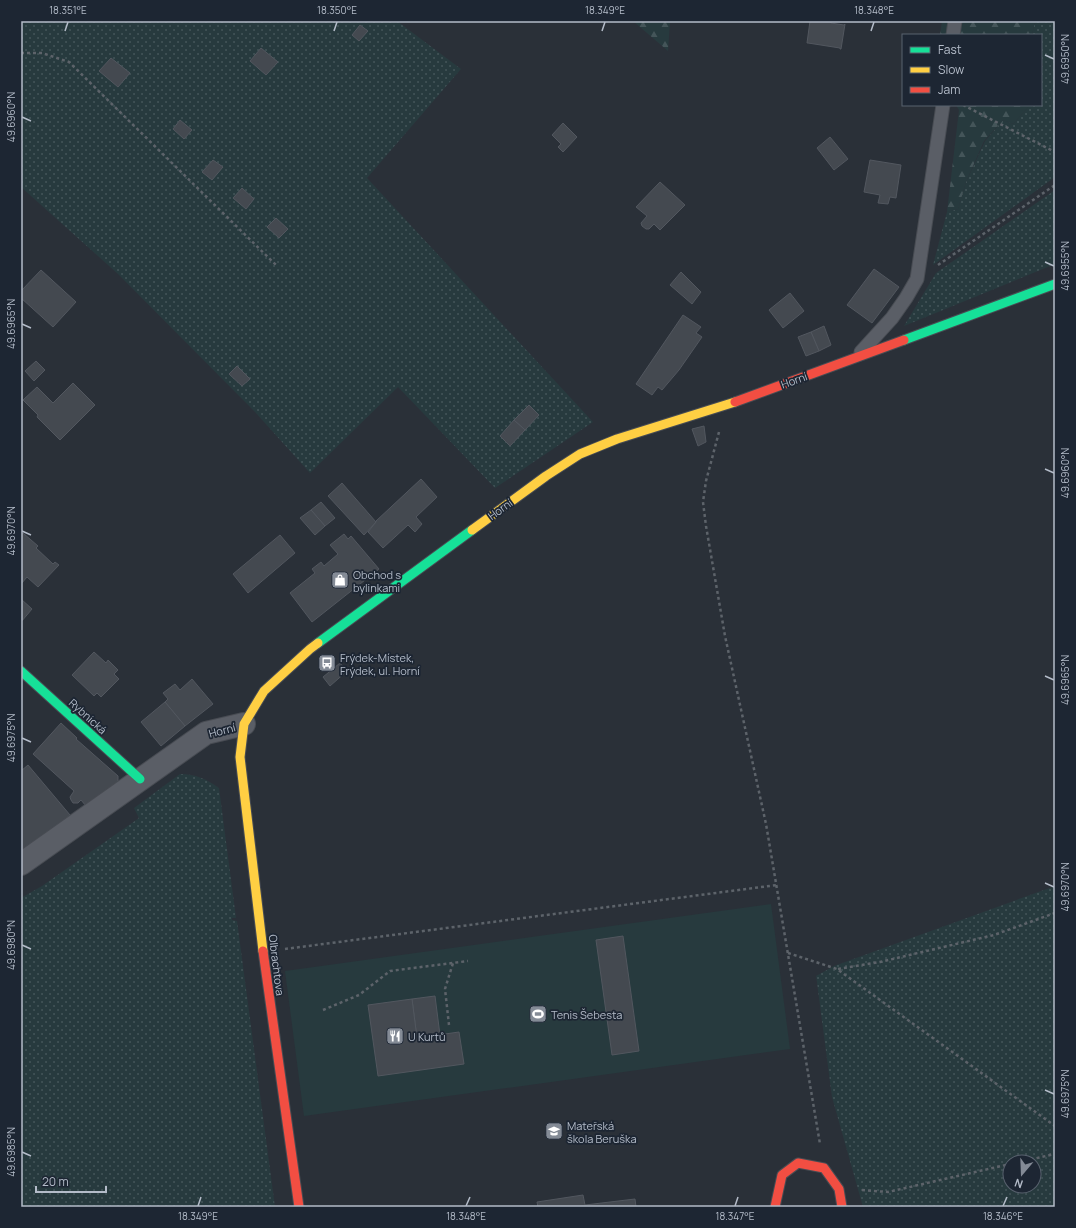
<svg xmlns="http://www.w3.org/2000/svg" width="1076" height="1228" viewBox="0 0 1076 1228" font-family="Manrope,sans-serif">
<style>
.grass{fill:url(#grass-dots);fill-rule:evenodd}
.forest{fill:url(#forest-firs)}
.pitch{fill:#273a3e}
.building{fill:#444950;stroke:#52575f}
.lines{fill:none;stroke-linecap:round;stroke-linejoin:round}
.lane-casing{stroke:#484c53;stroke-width:15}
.street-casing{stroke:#484c53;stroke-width:24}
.fast-casing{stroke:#484c53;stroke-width:11}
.slow-casing{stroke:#484c53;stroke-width:11}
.jam-casing{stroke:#484c53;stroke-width:11}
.path{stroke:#5d636a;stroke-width:2.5;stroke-dasharray:3 3;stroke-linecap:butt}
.lane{stroke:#5a5e66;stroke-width:13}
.street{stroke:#5a5e66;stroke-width:22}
.fast{stroke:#16e098;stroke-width:9}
.slow{stroke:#ffcf43;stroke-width:9}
.jam{stroke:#f24e42;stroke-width:9}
.ticks{fill:none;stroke:#b4bcc9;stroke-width:1.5}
.labels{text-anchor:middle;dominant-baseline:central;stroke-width:3.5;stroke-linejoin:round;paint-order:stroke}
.street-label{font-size:11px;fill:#b4bcc9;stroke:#1d2633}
.poi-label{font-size:11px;fill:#b4bcc9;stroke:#1d2633;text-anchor:start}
.neatline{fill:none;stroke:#b4bcc9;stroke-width:1.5}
.ticks-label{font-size:10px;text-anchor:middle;fill:#b4bcc9}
</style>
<defs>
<pattern id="grass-dots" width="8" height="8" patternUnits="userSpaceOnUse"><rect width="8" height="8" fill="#273a3e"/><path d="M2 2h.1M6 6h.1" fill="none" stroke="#445559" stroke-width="1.8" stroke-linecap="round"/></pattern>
<pattern id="forest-firs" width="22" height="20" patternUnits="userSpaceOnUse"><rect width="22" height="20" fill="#273a3e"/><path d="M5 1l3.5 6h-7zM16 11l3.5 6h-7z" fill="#445559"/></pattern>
</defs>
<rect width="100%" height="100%" fill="#2a3038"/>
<g class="grass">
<polygon points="21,21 397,21 461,69 367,178 593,422 495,488 398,387 310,473 255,412 118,274 21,187"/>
<polygon points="1035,21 1055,21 1055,177 933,265 947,212 958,209 966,182 985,141 1003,120 1013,124 1030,105 1041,105 1041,69 1043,65 1041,60 1041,35 1032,35"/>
<polygon points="1055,190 1055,264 904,326 936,273"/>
<path d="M180,774c16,0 26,5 39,14l17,130h-4v2l5,1 38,286h-254v-309l21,-12 97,-68 -5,-10z"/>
<path d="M1055,886v321h-192l-31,-110 -16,-122v1l18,-10zM1010,1162h24v24h-24z"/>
</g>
<g class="forest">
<polygon points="633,21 671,21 670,22 668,51"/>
<polygon points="942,21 1035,21 1032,35 940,35"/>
<polygon points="956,105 1030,105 1013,124 1003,120 984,141 966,182 958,209 947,212 959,110"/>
</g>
<polygon class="pitch" points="771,904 790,1049 304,1116 285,971"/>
<g class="building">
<polygon points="810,21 827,21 831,22 831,23 844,25 845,24 841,49 840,49 840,48 808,43 807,43"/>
<polygon points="360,25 368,31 359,41 352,35"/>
<polygon points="261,48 278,62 266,75 250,61"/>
<polygon points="111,58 130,73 118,87 99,71"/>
<polygon points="180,120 192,130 184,139 173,129"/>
<polygon points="563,123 577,137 563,152 558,147 561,144 552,135"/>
<polygon points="830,137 848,159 834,170 817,148"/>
<polygon points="213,160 223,167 212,180 202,172"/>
<polygon points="870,160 901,165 896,198 890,197 888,204 878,203 880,195 864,192"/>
<polygon points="660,182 685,205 660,230 654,224 649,229 646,229 642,226 641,223 647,216 636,207"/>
<polygon points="242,188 254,199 246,209 233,198"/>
<polygon points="276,218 288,229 279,238 267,227"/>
<polygon points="874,269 899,287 872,323 847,305"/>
<polygon points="41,270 76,302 53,327 21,298 21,291"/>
<polygon points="681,272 701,292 692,304 670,285"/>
<polygon points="790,293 804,311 783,328 769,310"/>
<polygon points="683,315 701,327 696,333 702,337 679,370 662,390 658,387 652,395 636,384"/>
<polygon points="824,326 831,345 819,351 811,332"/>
<polygon points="811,332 819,351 806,356 798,337"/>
<polygon points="36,361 45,370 34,381 25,371"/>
<polygon points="237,366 250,379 242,386 229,374"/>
<polygon points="73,383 95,405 60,440 37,417 38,415 23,400 37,387 53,403"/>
<polygon points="529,405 539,415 525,430 514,420"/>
<polygon points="514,420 525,430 510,446 500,436"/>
<polygon points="704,426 706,442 698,446 692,429"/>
<polygon points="421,479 437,497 416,517 422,524 415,532 408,525 383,548 368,532 376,522 376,521"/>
<polygon points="342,483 376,522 364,535 328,496"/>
<polygon points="321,502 335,518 325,526 311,510"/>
<polygon points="311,510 325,526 315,535 300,518"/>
<polygon points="23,533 38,546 36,548 53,564 55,562 59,565 38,587 27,577 21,584 21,535"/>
<polygon points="344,534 348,539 351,536 379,569 312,622 290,593 315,573 312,569 321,562 324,566 338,554 330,545"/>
<polygon points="280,535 295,553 248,593 233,574"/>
<polygon points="21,599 32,609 21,622"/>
<polygon points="94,652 106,663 108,660 118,670 114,674 119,679 101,697 97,693 94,696 72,675"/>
<polygon points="340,663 347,671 330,686 323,677"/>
<polygon points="192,679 213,704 185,726 165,702 168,699 163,693 175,684 180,690"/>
<polygon points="165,702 185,726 161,746 141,722"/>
<polygon points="61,723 77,738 76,739 118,776 118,782 86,806 81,800 78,803 73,803 71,800 70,797 74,791 33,754"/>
<polygon points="28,765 70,815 24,852 21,849 21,771"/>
<polygon points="623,936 639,1051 612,1055 596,940"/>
<polygon points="435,996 440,1035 417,1038 412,999"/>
<polygon points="412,999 417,1038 459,1032 464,1064 378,1076 368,1005"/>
<polygon points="583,1195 585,1205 635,1199 636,1207 538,1207 537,1202"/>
</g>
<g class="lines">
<defs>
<g id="lane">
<polyline points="953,35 955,21"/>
<polyline points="861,352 892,318 906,298 917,279 943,105"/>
</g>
<polyline id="street" points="21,864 206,733 244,724"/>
<g id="fast">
<polyline points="904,340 1055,284"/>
<polyline points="318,643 472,530"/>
<polyline points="21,671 140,779"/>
</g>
<g id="slow">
<polyline points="472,530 546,476 580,454 617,439 735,402"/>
<polyline points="263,951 240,757 244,724 264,691 310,649 318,643"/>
</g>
<g id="jam">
<polyline points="735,402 904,340"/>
<polyline points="263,951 299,1207"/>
<polyline points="775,1207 782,1175 798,1163 824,1168 839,1189 842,1207"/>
</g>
</defs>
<use href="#lane" class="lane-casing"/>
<use href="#street" class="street-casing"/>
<use href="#fast" class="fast-casing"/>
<use href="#slow" class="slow-casing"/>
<use href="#jam" class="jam-casing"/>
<g class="path">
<polyline points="21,53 42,53 69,62 276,265"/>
<polyline points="963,105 1055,152"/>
<polyline points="938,265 1055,185"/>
<polyline points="719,432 706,481 703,502 706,526 725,636 766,824 820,1144"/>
<polyline points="285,949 777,885"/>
<polyline points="788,953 837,969 1055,1126"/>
<polyline points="838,969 880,962 994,935 1055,913"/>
<polyline points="323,1010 359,995 390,971 468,961"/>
<polyline points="449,1025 445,989 453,963"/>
<polyline points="1019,1162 1055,1154"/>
<polyline points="862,1190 888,1192 1010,1164"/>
</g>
<use href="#lane" class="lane"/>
<use href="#street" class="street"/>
<use href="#fast" class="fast"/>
<use href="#slow" class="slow"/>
<use href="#jam" class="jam"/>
</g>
<path class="ticks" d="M65,31l3,-9M334,31l3,-9M602,31l3,-9M871,31l3,-9M1045,55l9,4M22,117l9,4M1045,262l9,4M22,324l9,4M1045,469l9,4M22,531l9,4M1045,676l9,4M22,738l9,4M1045,883l9,4M22,945l9,4M1045,1090l9,4M22,1152l9,4M198,1206l3,-9M466,1206l4,-9M735,1206l3,-9M1003,1206l4,-9"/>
<defs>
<symbol id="shop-square" viewBox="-11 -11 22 22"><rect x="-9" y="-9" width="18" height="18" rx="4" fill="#848b96" stroke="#1d2633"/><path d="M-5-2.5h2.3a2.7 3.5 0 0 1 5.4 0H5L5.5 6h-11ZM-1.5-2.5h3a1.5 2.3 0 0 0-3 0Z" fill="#fff"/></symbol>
<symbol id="bus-square" viewBox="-11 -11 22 22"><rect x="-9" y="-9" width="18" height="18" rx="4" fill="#848b96" stroke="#1d2633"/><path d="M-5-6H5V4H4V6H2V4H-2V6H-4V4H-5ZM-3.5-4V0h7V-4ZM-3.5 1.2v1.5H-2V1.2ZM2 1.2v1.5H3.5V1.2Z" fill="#fff"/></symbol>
<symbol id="stadium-square" viewBox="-11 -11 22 22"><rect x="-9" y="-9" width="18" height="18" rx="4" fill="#848b96" stroke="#1d2633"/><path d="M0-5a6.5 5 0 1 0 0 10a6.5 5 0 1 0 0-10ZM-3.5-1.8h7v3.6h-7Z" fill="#fff"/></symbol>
<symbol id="restaurant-square" viewBox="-11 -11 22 22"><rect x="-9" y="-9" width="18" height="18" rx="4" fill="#848b96" stroke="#1d2633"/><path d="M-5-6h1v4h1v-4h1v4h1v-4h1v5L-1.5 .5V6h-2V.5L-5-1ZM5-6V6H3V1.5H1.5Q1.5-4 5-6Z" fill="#fff"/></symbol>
<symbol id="school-square" viewBox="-11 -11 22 22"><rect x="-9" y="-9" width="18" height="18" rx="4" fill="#848b96" stroke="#1d2633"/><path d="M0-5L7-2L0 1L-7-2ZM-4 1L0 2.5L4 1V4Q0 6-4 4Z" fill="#fff"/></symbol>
</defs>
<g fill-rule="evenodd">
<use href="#shop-square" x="330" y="570" width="20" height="20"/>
<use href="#bus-square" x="317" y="653" width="20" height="20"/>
<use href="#stadium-square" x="528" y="1004" width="20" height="20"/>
<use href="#restaurant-square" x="385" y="1026" width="20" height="20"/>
<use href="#school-square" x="544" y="1121" width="20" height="20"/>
</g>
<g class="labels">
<g class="street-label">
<text transform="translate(794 380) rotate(-20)">Horní</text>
<text transform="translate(500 509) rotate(-36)">Horní</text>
<text transform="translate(88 716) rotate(42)">Rybnická</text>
<text transform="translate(222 730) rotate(-15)">Horní</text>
<text transform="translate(277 965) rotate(83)">Olbrachtova</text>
</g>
<g class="poi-label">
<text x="353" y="574">Obchod s<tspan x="353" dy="13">bylinkami</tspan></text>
<text x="340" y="657">Frýdek-Místek,<tspan x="340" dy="13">Frýdek, ul. Horní</tspan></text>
<text x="551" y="1014">Tenis Šebesta</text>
<text x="408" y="1036">U Kurtů</text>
<text x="567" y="1125">Mateřská<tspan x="567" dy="13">škola Beruška</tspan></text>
</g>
</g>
<rect width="1076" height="1228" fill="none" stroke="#1d2633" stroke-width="44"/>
<rect x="902" y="34" width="140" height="72" fill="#1d2633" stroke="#59626f"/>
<rect x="910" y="47" width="20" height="6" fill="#16e098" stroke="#59626f"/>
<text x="938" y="54" font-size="12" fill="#b4bcc9">Fast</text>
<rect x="910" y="67" width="20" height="6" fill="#ffcf43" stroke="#59626f"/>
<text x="938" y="74" font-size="12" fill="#b4bcc9">Slow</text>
<rect x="910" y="87" width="20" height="6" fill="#f24e42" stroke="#59626f"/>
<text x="938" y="94" font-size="12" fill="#b4bcc9">Jam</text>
<g transform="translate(1022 1174) rotate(199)"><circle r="19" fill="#1d2633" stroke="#59626f"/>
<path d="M0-3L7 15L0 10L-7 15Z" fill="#848b96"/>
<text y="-6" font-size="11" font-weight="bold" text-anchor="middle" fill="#b4bcc9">N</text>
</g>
<path d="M36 1186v6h70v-6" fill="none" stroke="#b4bcc9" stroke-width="2"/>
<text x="42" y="1186" font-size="12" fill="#b4bcc9" stroke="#1d2633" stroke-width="3" paint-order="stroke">20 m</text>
<rect x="22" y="22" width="1032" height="1184" class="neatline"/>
<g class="ticks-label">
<text x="68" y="14">18.351°E</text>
<text x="337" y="14">18.350°E</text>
<text x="605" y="14">18.349°E</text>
<text x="874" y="14">18.348°E</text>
<text transform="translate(1065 59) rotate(-90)" y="4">49.6950°N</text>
<text transform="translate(11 117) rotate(-90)" y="4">49.6960°N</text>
<text transform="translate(1065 266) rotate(-90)" y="4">49.6955°N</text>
<text transform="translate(11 324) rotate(-90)" y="4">49.6965°N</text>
<text transform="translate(1065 473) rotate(-90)" y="4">49.6960°N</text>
<text transform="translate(11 531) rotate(-90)" y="4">49.6970°N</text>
<text transform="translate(1065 680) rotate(-90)" y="4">49.6965°N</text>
<text transform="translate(11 738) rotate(-90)" y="4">49.6975°N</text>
<text transform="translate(1065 887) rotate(-90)" y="4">49.6970°N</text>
<text transform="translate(11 945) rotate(-90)" y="4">49.6980°N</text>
<text transform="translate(1065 1094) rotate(-90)" y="4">49.6975°N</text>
<text transform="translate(11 1152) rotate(-90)" y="4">49.6985°N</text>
<text x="198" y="1220">18.349°E</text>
<text x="466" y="1220">18.348°E</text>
<text x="735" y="1220">18.347°E</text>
<text x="1003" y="1220">18.346°E</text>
</g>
</svg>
